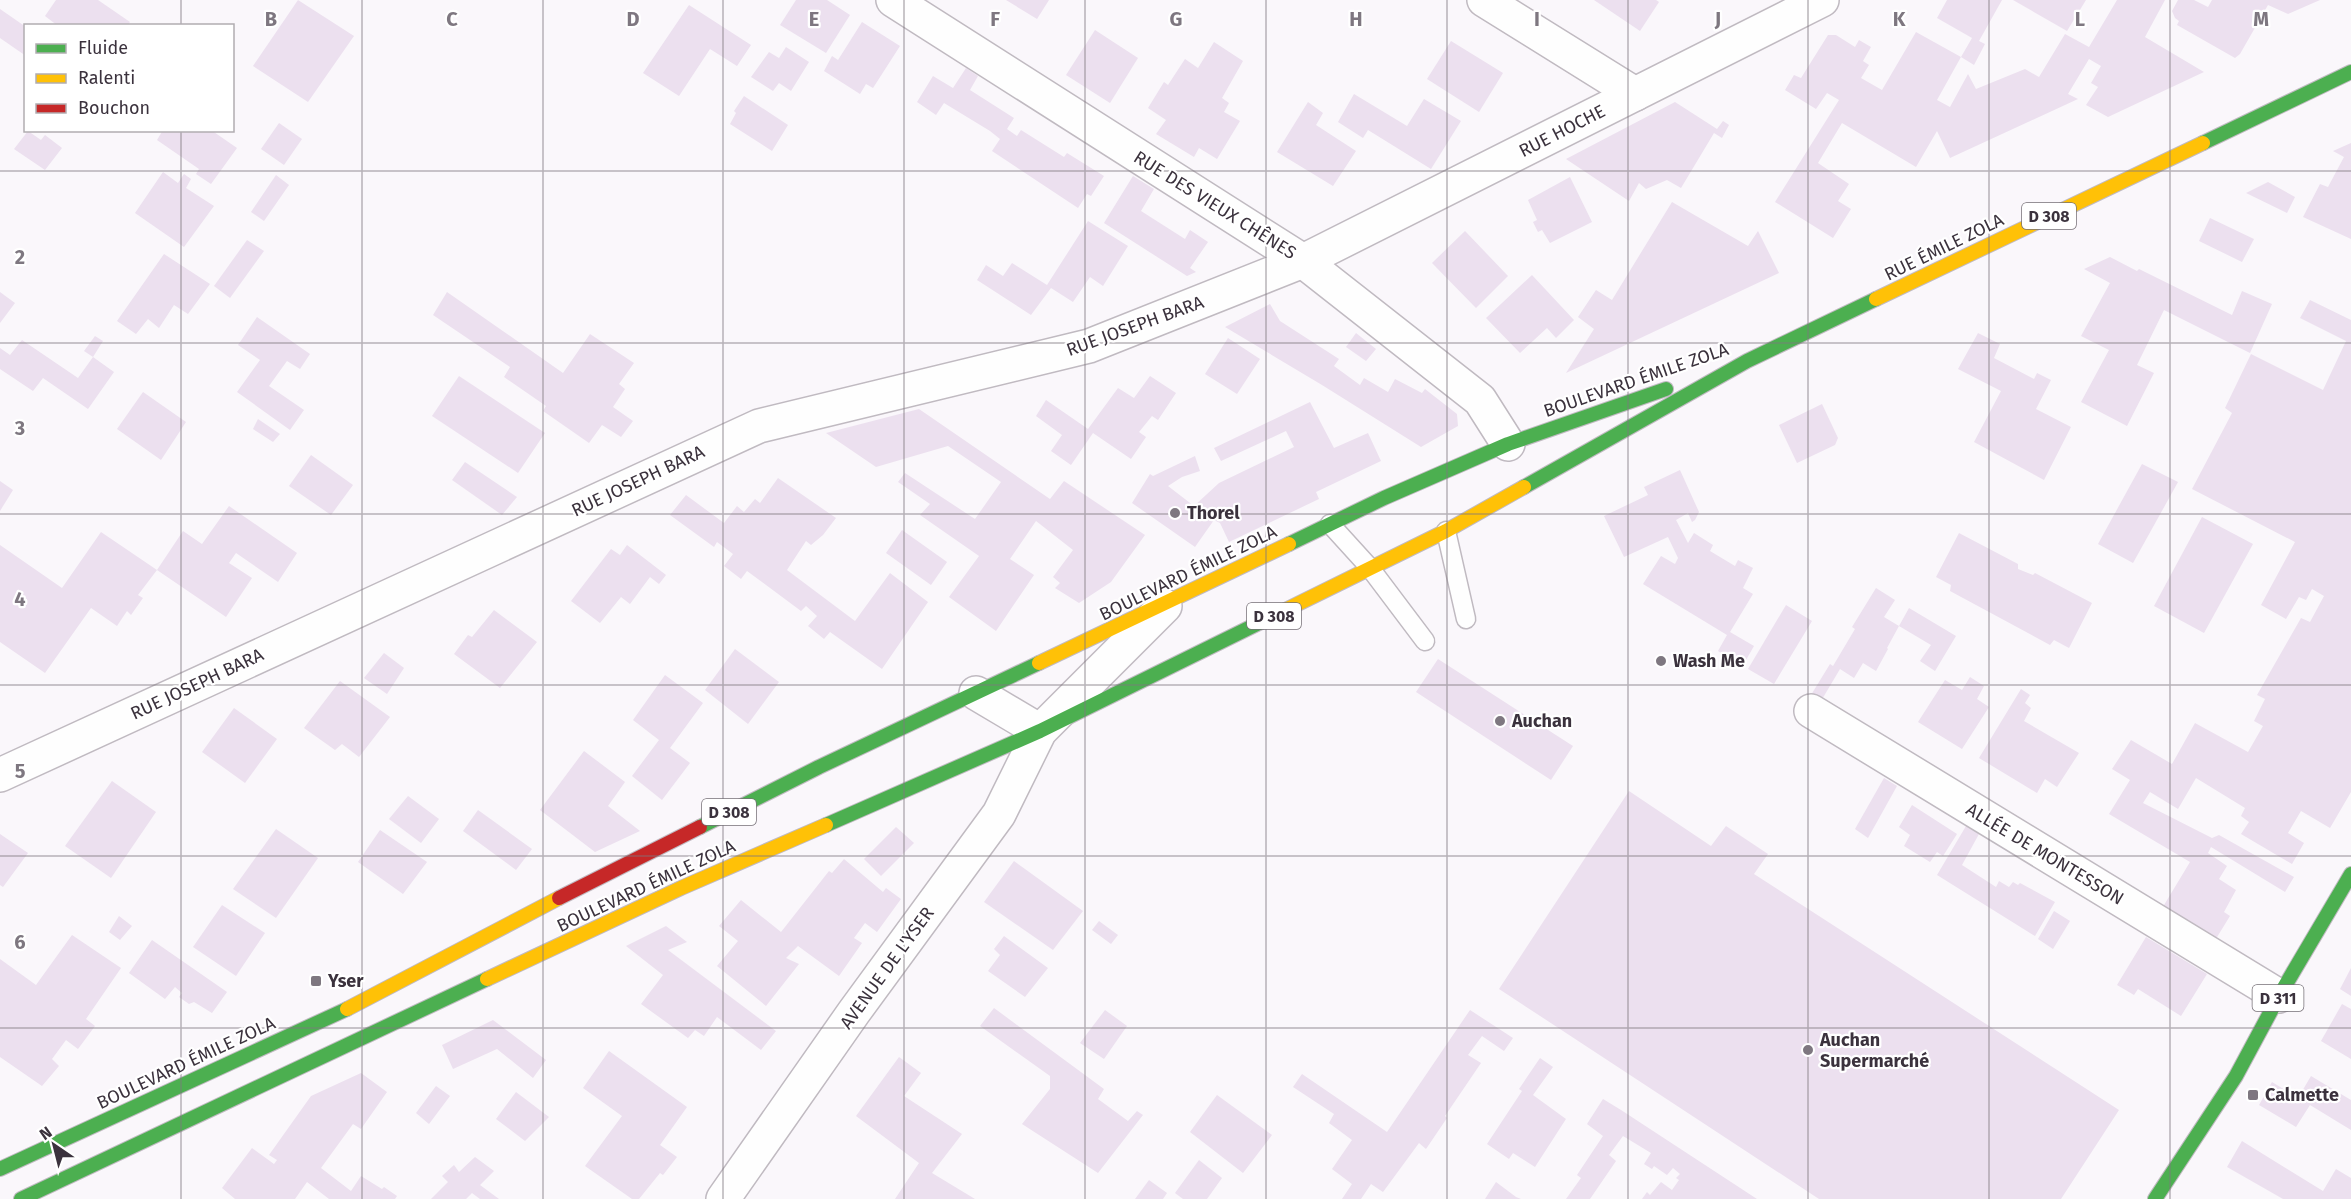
<svg xmlns="http://www.w3.org/2000/svg" width="2351" height="1199" viewBox="0 0 2351 1199" font-family="'Fira Sans',sans-serif">
<style>
.building{fill:#ece0ef}
.lines{fill:none;stroke-linecap:round;stroke-linejoin:round}
.lane-casing{stroke:#c0bac1;stroke-width:21}
.street-casing{stroke:#c0bac1;stroke-width:36}
.fast-casing{stroke:#c0bac1;stroke-width:16}
.slow-casing{stroke:#c0bac1;stroke-width:16}
.jam-casing{stroke:#c0bac1;stroke-width:16}
.lane{stroke:#fefefe;stroke-width:18}
.street{stroke:#fefefe;stroke-width:33}
.fast{stroke:#4caf50;stroke-width:14}
.slow{stroke:#ffc107;stroke-width:14}
.jam{stroke:#c62828;stroke-width:14}
.grid{fill:none;stroke:#7e7780;stroke-width:1.5;stroke-opacity:0.55}
.poi-dot{fill:#7e7780;stroke:#fff;stroke-width:2}
.labels{text-anchor:middle;dominant-baseline:central;stroke-width:4.5;stroke-linejoin:round;paint-order:stroke}
.shield{fill:#fff;stroke:#767077;stroke-width:1.5}
.shield-label{font-size:16px;font-weight:bold;fill:#3b323d}
.street-label{font-size:18px;fill:#3b323d;stroke:#fff}
.poi-label{font-size:18px;font-weight:bold;fill:#3b323d;stroke:#fff;text-anchor:start}
.grid-label{font-size:20px;text-anchor:middle;font-weight:bold;fill:#7e7780;stroke:#fff;stroke-width:4.5;stroke-linejoin:round;paint-order:stroke}
</style>
<rect width="100%" height="100%" fill="#faf7fb"/>
<g class="building">
<polygon points="56,0 98,0 130,22 127,26 58,26 45,16"/>
<polygon points="298,0 354,36 308,102 253,66"/>
<polygon points="796,0 827,0 850,15 826,53 780,25"/>
<polygon points="1006,0 1049,0 1037,19"/>
<polygon points="1594,0 1656,0 1659,2 1640,31"/>
<polygon points="1947,0 2002,0 1979,41 1985,44 1974,65 1961,57 1937,100 1950,107 1968,74 1976,89 2025,69 2039,77 2065,34 2089,47 2117,0 2165,0 2145,37 2204,72 2108,117 2086,105 2098,87 2091,83 2101,66 2089,59 2068,94 2078,99 1950,158 1937,131 1916,167 1842,123 1818,163 1849,184 1838,201 1851,209 1833,238 1775,202 1839,100 1827,93 1816,109 1785,90 1794,75 1801,78 1828,35 1836,35 1855,47 1859,40 1871,47 1863,61 1869,65 1861,78 1882,90 1916,32 1961,57 1972,38 1937,18"/>
<polygon points="2013,0 2086,0 2067,31"/>
<polygon points="2178,0 2194,0 2208,7 2212,0 2320,0 2288,14 2268,5 2240,54 2235,58 2177,25 2179,21 2175,18 2172,11"/>
<polygon points="689,5 751,45 737,66 710,49 679,96 643,73"/>
<polygon points="0,9 26,27 26,56 0,38"/>
<polygon points="862,22 900,46 873,88 866,84 860,94 824,71 832,56 838,60"/>
<polygon points="1095,30 1138,58 1110,103 1066,75"/>
<polygon points="1451,41 1503,73 1479,112 1427,79"/>
<polygon points="1214,42 1243,61 1222,98 1229,103 1224,112 1240,121 1217,159 1199,148 1194,157 1156,134 1166,120 1148,108 1164,82 1168,85 1185,59 1198,68"/>
<polygon points="786,47 809,62 791,91 779,83 773,91 751,77 769,52 779,58"/>
<polygon points="966,68 978,76 970,90 1014,118 1007,129 1017,136 1021,130 1064,157 1067,153 1104,176 1091,196 1087,194 1078,208 992,151 1000,139 990,131 944,103 936,115 917,102 933,76 953,88"/>
<polygon points="1354,94 1407,126 1424,99 1461,121 1431,169 1368,130 1363,138 1338,122"/>
<polygon points="744,96 788,125 772,151 730,124 736,113 734,111"/>
<polygon points="1308,102 1323,113 1316,125 1356,151 1333,186 1277,152"/>
<polygon points="1675,102 1717,129 1723,121 1729,125 1722,138 1714,133 1681,188 1667,180 1646,189 1639,183 1629,201 1566,159"/>
<polygon points="279,123 302,139 284,165 261,149"/>
<polygon points="163,130 211,130 237,148 211,184 196,174 199,169 157,140"/>
<polygon points="28,131 41,140 45,135 62,148 45,170 14,149"/>
<polygon points="2351,143 2351,239 2303,217 2320,184 2328,187 2344,157 2333,151"/>
<polygon points="163,172 178,183 184,174 191,179 186,188 214,206 184,247 135,213"/>
<polygon points="276,175 289,185 264,221 251,212"/>
<polygon points="1133,176 1154,189 1141,211 1185,239 1190,230 1208,242 1190,268 1196,272 1187,276 1104,223"/>
<polygon points="1570,177 1592,222 1550,243 1542,230 1538,232 1533,222 1537,220 1528,200"/>
<polygon points="2268,182 2295,197 2287,213 2246,193"/>
<polygon points="1672,202 1748,246 1758,231 1779,273 1566,373 1594,329 1578,317 1596,290 1612,300"/>
<polygon points="2210,218 2254,239 2242,262 2199,241"/>
<polygon points="1088,221 1128,246 1103,286 1090,277 1073,302 1051,288 1031,315 977,280 986,265 1003,276 1012,263 1047,285"/>
<polygon points="1465,231 1508,276 1476,308 1432,263"/>
<polygon points="247,240 264,251 230,298 214,286"/>
<polygon points="164,254 210,284 188,314 174,305 159,328 148,319 136,334 117,321"/>
<polygon points="2110,257 2137,271 2139,269 2232,315 2242,291 2272,304 2250,353 2164,310 2137,365 2154,373 2127,426 2081,402 2109,350 2081,336 2110,283 2084,269"/>
<polygon points="1532,275 1574,320 1556,338 1547,328 1520,353 1486,318"/>
<polygon points="0,292 15,303 0,323"/>
<polygon points="447,292 563,373 590,334 634,363 619,384 625,389 613,407 633,421 621,437 602,425 589,443 543,411 546,406 504,377 510,367 433,315"/>
<polygon points="2310,300 2351,320 2351,792 2330,828 2301,811 2288,833 2304,843 2292,864 2241,834 2249,822 2241,816 2245,808 2196,778 2178,809 2150,792 2143,803 2212,838 2219,835 2294,877 2285,892 2211,847 2208,853 2227,866 2219,879 2236,890 2224,912 2230,916 2214,942 2161,910 2190,862 2109,814 2130,780 2112,769 2131,740 2172,764 2195,723 2248,752 2263,726 2254,721 2265,699 2257,695 2301,618 2310,622 2324,596 2312,589 2306,600 2299,597 2286,619 2261,605 2295,542 2192,489 2232,413 2225,408 2251,354 2323,390 2346,341 2300,318"/>
<polygon points="1270,304 1280,321 1339,359 1334,366 1360,385 1364,378 1388,392 1395,379 1422,393 1425,389 1457,414 1458,426 1421,447 1322,385 1225,327"/>
<polygon points="257,317 310,354 300,369 287,361 269,386 304,410 290,430 237,392 260,360 238,345"/>
<polygon points="1356,333 1376,349 1366,361 1346,347"/>
<polygon points="1978,333 2000,344 1994,358 2034,379 2037,373 2051,380 2036,409 2071,427 2044,480 1974,442 2001,391 1958,369"/>
<polygon points="95,336 103,341 93,357 84,351"/>
<polygon points="1228,338 1260,359 1237,394 1205,374"/>
<polygon points="22,340 78,378 93,357 114,372 88,409 43,378 33,391 0,369 0,348 10,355"/>
<polygon points="459,376 545,433 518,473 432,416"/>
<polygon points="1150,376 1176,393 1158,420 1152,416 1139,432 1146,437 1131,459 1093,433 1071,465 1051,451 1062,435 1036,416 1046,400 1088,429 1118,388 1134,398"/>
<polygon points="143,392 186,422 161,460 117,429"/>
<polygon points="1310,402 1334,448 1368,433 1381,461 1316,492 1319,499 1229,542 1220,523 1214,520 1195,547 1132,503 1150,474 1153,476 1195,456 1200,471 1182,477 1168,486 1194,506 1219,483 1294,447 1286,431 1221,461 1214,448"/>
<polygon points="1822,404 1838,438 1835,445 1797,463 1779,425"/>
<polygon points="919,409 1050,499 1064,481 1145,535 1111,582 1079,603 1055,588 1060,583 1053,577 1073,550 1036,521 1010,559 1034,575 996,631 949,597 979,556 920,515 930,504 898,482 905,473 975,519 1001,482 948,446 876,467 826,433"/>
<polygon points="258,419 280,434 273,442 253,429"/>
<polygon points="311,455 353,485 331,515 289,486"/>
<polygon points="465,462 517,497 502,515 452,480"/>
<polygon points="2142,464 2178,482 2133,563 2098,544"/>
<polygon points="1680,470 1699,512 1695,520 1692,522 1688,513 1676,520 1688,543 1694,533 1713,545 1710,551 1735,566 1738,560 1753,568 1743,588 1753,594 1730,632 1754,646 1742,667 1718,651 1727,635 1643,584 1661,556 1675,564 1678,558 1668,537 1624,557 1604,516 1648,495 1644,487"/>
<polygon points="778,478 836,518 823,535 811,545 806,541 787,570 855,621 890,573 928,602 882,669 830,632 824,639 808,626 817,616 806,606 801,611 747,571 741,579 724,566 733,554 717,542 714,547 670,515 686,495 724,523 737,506 744,512 755,499 760,503"/>
<polygon points="0,481 13,490 0,511"/>
<polygon points="229,506 297,553 278,582 236,553 229,563 252,578 226,617 157,570 138,595 143,598 131,615 127,611 117,626 91,608 45,673 0,642 0,545 62,588 101,532 157,570 183,531 202,544"/>
<polygon points="2202,517 2253,544 2204,633 2154,606"/>
<polygon points="902,530 947,562 931,585 886,553"/>
<polygon points="1959,533 2018,564 2018,569 2033,575 2035,573 2092,603 2069,648 2054,640 2050,645 1950,591 1951,585 1936,577"/>
<polygon points="627,545 666,575 659,584 650,577 630,604 621,597 600,623 571,601 611,549 620,555"/>
<polygon points="1876,588 1895,600 1884,617 1899,626 1887,648 1888,649 1876,671 1863,663 1854,678 1840,669 1821,701 1811,695 1830,664 1833,666 1855,629 1852,627"/>
<polygon points="1786,605 1812,621 1774,684 1748,669"/>
<polygon points="1909,608 1956,636 1935,671 1920,661 1931,645 1899,626"/>
<polygon points="494,610 537,642 500,688 454,654 468,635 472,637"/>
<polygon points="735,649 779,682 748,724 705,690"/>
<polygon points="384,653 404,668 387,694 364,678"/>
<polygon points="1438,659 1573,746 1551,780 1416,692"/>
<polygon points="665,675 703,703 670,748 690,763 662,800 632,776 659,740 633,720"/>
<polygon points="1970,677 1984,686 1977,699 1989,707 1962,749 1918,722 1945,680 1962,690"/>
<polygon points="340,681 390,717 359,757 342,744 335,750 304,728"/>
<polygon points="2021,689 2030,695 2025,703 2031,708 2024,721 2079,753 2057,787 2045,779 2037,793 1979,758"/>
<polygon points="234,708 277,739 245,783 202,752"/>
<polygon points="584,751 625,782 608,806 640,831 595,852 540,810"/>
<polygon points="1884,778 1897,786 1868,838 1855,829"/>
<polygon points="112,781 156,812 111,878 65,846"/>
<polygon points="1629,791 1711,846 1726,826 1768,854 1754,874 2119,1110 2061,1199 1819,1199 1499,989"/>
<polygon points="408,796 439,819 421,843 389,819"/>
<polygon points="1912,805 1957,834 1943,856 1937,852 1930,862 1904,846 1910,835 1899,827"/>
<polygon points="478,810 532,849 516,870 463,831"/>
<polygon points="1966,826 1979,834 1962,865 1996,887 1999,881 2009,887 2013,882 2018,885 2020,883 2055,902 2035,936 1937,875"/>
<polygon points="896,827 914,843 881,876 864,859"/>
<polygon points="276,829 318,858 276,918 233,889"/>
<polygon points="380,830 427,862 403,894 358,862"/>
<polygon points="0,834 28,853 3,887 0,885"/>
<polygon points="844,859 883,892 886,888 901,899 877,932 865,923 854,938 862,943 839,976 798,946 786,958 799,964 766,1006 717,966 738,941 719,926 741,900 781,932 829,871 832,873"/>
<polygon points="1014,861 1083,911 1053,950 984,902"/>
<polygon points="222,905 265,933 236,976 193,947"/>
<polygon points="2054,911 2070,921 2053,949 2038,939"/>
<polygon points="119,916 132,926 120,940 109,932"/>
<polygon points="1099,921 1118,935 1111,944 1092,930"/>
<polygon points="666,926 687,942 668,950 776,1031 761,1050 717,1017 704,1036 695,1030 688,1038 641,1004 663,975 626,946"/>
<polygon points="72,935 121,968 86,1019 95,1026 78,1049 66,1040 52,1059 59,1066 42,1086 0,1057 0,959 36,985"/>
<polygon points="1004,936 1048,968 1025,997 988,971 1000,955 994,949"/>
<polygon points="2146,937 2207,974 2181,1016 2138,989 2134,995 2117,985"/>
<polygon points="152,940 227,992 212,1013 194,1002 189,1004 179,997 182,993 175,987 165,999 129,973"/>
<polygon points="2351,968 2351,996 2340,989"/>
<polygon points="2342,1004 2351,1009 2351,1059 2321,1041"/>
<polygon points="994,1008 1104,1089 1098,1099 1128,1121 1137,1111 1143,1115 1098,1173 1022,1124 1050,1089 1050,1076 980,1026"/>
<polygon points="1105,1010 1127,1026 1104,1059 1080,1043"/>
<polygon points="1470,1010 1513,1038 1504,1051 1482,1036 1468,1055 1481,1063 1445,1116 1447,1118 1426,1149 1419,1143 1383,1192 1371,1184 1361,1199 1342,1199 1352,1184 1332,1169 1352,1140 1329,1123 1334,1114 1293,1087 1302,1074 1387,1132"/>
<polygon points="493,1020 546,1060 533,1078 497,1049 453,1069 442,1045"/>
<polygon points="609,1051 687,1107 660,1145 677,1157 663,1175 660,1173 639,1199 632,1199 585,1166 622,1116 583,1088"/>
<polygon points="899,1057 921,1073 904,1096 962,1134 932,1173 975,1199 895,1199 919,1163 856,1116"/>
<polygon points="1540,1058 1553,1067 1533,1095 1566,1119 1535,1167 1513,1153 1509,1159 1487,1144 1522,1091 1519,1089"/>
<polygon points="361,1073 387,1092 361,1129 353,1124 321,1168 351,1191 361,1176 382,1189 384,1187 397,1196 395,1199 329,1199 307,1182 295,1199 235,1199 222,1188 252,1148 274,1164 277,1160 269,1155 311,1096"/>
<polygon points="2311,1076 2351,1100 2351,1130 2310,1105 2296,1127 2259,1105 2272,1082 2298,1098"/>
<polygon points="436,1086 450,1096 429,1124 416,1113"/>
<polygon points="516,1092 549,1117 525,1141 496,1119"/>
<polygon points="1217,1095 1272,1135 1243,1173 1190,1132"/>
<polygon points="1603,1099 1621,1110 1757,1199 1642,1199 1647,1192 1650,1195 1661,1182 1672,1190 1679,1180 1676,1178 1680,1174 1673,1168 1667,1175 1654,1166 1652,1169 1644,1164 1651,1153 1623,1136 1609,1155 1616,1161 1590,1199 1566,1199 1581,1178 1577,1175 1603,1136 1587,1124"/>
<polygon points="2242,1141 2323,1191 2336,1169 2351,1178 2351,1199 2283,1199 2227,1167"/>
<polygon points="475,1157 494,1171 480,1185 499,1199 480,1199 472,1193 466,1199 431,1199 448,1182 442,1176 454,1165 459,1172"/>
<polygon points="1199,1160 1222,1178 1207,1199 1183,1199 1175,1193"/>
<polygon points="1149,1180 1167,1193 1163,1199 1135,1199"/>
<polygon points="1496,1182 1516,1197 1521,1199 1485,1199"/>
</g>
<g class="lines">
<defs>
<g id="lane">
<polyline points="1330,524 1370,568 1425,641"/>
<polyline points="1446,531 1466,619"/>
</g>
<g id="street">
<polyline points="893,0 1303,261 1480,400 1508,444"/>
<polyline points="1484,0 1635,94"/>
<polyline points="976,693 1040,731"/>
<polyline points="1811,711 2279,996"/>
<polyline points="0,775 759,426 1089,346 1303,261 1822,0"/>
<polyline points="723,1199 854,1012 999,814 1040,731 1165,606"/>
</g>
<g id="fast">
<polyline points="2203,143 2351,72"/>
<polyline points="1524,487 1747,361 1876,299"/>
<polyline points="1289,544 1384,498 1508,444 1666,389"/>
<polyline points="826,825 1040,731 1261,622"/>
<polyline points="700,827 819,767 1039,663"/>
<polyline points="0,1169 347,1009"/>
<polyline points="21,1199 487,979"/>
<polyline points="2155,1199 2236,1076 2279,996 2351,874"/>
</g>
<g id="slow">
<polyline points="1876,299 2203,143"/>
<polyline points="1261,622 1446,531 1524,487"/>
<polyline points="1039,663 1289,544"/>
<polyline points="487,979 681,888 826,825"/>
<polyline points="347,1009 559,898"/>
</g>
<polyline id="jam" points="559,898 700,827"/>
</defs>
<use href="#lane" class="lane-casing"/>
<use href="#street" class="street-casing"/>
<use href="#fast" class="fast-casing"/>
<use href="#slow" class="slow-casing"/>
<use href="#jam" class="jam-casing"/>
<use href="#lane" class="lane"/>
<use href="#street" class="street"/>
<use href="#fast" class="fast"/>
<use href="#slow" class="slow"/>
<use href="#jam" class="jam"/>
</g>
<path class="grid" d="M181,0v26M362,0v1199M543,0v1199M723,0v1199M904,0v1199M1085,0v1199M1266,0v1199M1447,0v1199M1628,0v1199M1808,0v1199M1989,0v1199M2170,0v1199M181,130v1069M0,171h2351M0,343h2351M0,514h2351M0,685h2351M0,856h2351M0,1028h2351"/>
<g class="poi-dot">
<circle cx="1175" cy="513" r="6"/>
<circle cx="1661" cy="661" r="6"/>
<circle cx="1500" cy="721" r="6"/>
<rect x="310" y="975" width="12" height="12" rx="3"/>
<circle cx="1808" cy="1050" r="6"/>
<rect x="2247" y="1089" width="12" height="12" rx="3"/>
</g>
<g class="labels">
<g class="shield">
<rect x="2022" y="203" width="54" height="26" rx="4.5"/>
<rect x="1247" y="603" width="54" height="26" rx="4.5"/>
<rect x="702" y="799" width="54" height="26" rx="4.5"/>
<rect x="2252.5" y="985" width="51" height="26" rx="4.5"/>
</g>
<g class="shield-label">
<text x="2049" y="216">D 308</text>
<text x="1274" y="616">D 308</text>
<text x="729" y="812">D 308</text>
<text x="2278" y="998">D 311</text>
</g>
<g class="street-label">
<text transform="translate(1562 131) rotate(-27)">RUE HOCHE</text>
<text transform="translate(1215 205) rotate(32)">RUE DES VIEUX CHÊNES</text>
<text transform="translate(1944 247) rotate(-26)">RUE ÉMILE ZOLA</text>
<text transform="translate(1135 326) rotate(-20)">RUE JOSEPH BARA</text>
<text transform="translate(1636 380) rotate(-19)">BOULEVARD ÉMILE ZOLA</text>
<text transform="translate(638 481) rotate(-25)">RUE JOSEPH BARA</text>
<text transform="translate(1188 573) rotate(-26)">BOULEVARD ÉMILE ZOLA</text>
<text transform="translate(197 684) rotate(-25)">RUE JOSEPH BARA</text>
<text transform="translate(2045 854) rotate(31)">ALLÉE DE MONTESSON</text>
<text transform="translate(646 886) rotate(-25)">BOULEVARD ÉMILE ZOLA</text>
<text transform="translate(887 968) rotate(-54)">AVENUE DE L'YSER</text>
<text transform="translate(186 1063) rotate(-25)">BOULEVARD ÉMILE ZOLA</text>
</g>
<g class="poi-label">
<text x="1187" y="513">Thorel</text>
<text x="1673" y="661">Wash Me</text>
<text x="1512" y="721">Auchan</text>
<text x="328" y="981">Yser</text>
<text x="1820" y="1040">Auchan<tspan x="1820" dy="21">Supermarché</tspan></text>
<text x="2265" y="1095">Calmette</text>
</g>
</g>
<g class="grid-label">
<text x="271" y="26">B</text>
<text x="452" y="26">C</text>
<text x="633" y="26">D</text>
<text x="814" y="26">E</text>
<text x="995" y="26">F</text>
<text x="1176" y="26">G</text>
<text x="1356" y="26">H</text>
<text x="1537" y="26">I</text>
<text x="1718" y="26">J</text>
<text x="1899" y="26">K</text>
<text x="2080" y="26">L</text>
<text x="2261" y="26">M</text>
<text x="20" y="264">2</text>
<text x="20" y="435">3</text>
<text x="20" y="606">4</text>
<text x="20" y="778">5</text>
<text x="20" y="949">6</text>
</g>
<rect x="24" y="24" width="210" height="108" fill="#ffffff" stroke="#b1adb1" stroke-width="1.5"/>
<rect x="36" y="44" width="30" height="9" fill="#4caf50" stroke="#b1adb1" stroke-width="1.5"/>
<text x="78" y="54" font-size="18" fill="#3b323d">Fluide</text>
<rect x="36" y="74" width="30" height="9" fill="#ffc107" stroke="#b1adb1" stroke-width="1.5"/>
<text x="78" y="84" font-size="18" fill="#3b323d">Ralenti</text>
<rect x="36" y="104" width="30" height="9" fill="#c62828" stroke="#b1adb1" stroke-width="1.5"/>
<text x="78" y="114" font-size="18" fill="#3b323d">Bouchon</text>
<g transform="translate(54 1145) rotate(325)" stroke="#ffffff" stroke-width="4.5" paint-order="stroke">
<path d="M0-4.5L10 22L0 15L-10 22Z" fill="#3b323d"/>
<text y="-9" font-size="16" font-weight="bold" text-anchor="middle" fill="#3b323d">N</text>
</g>
</svg>
